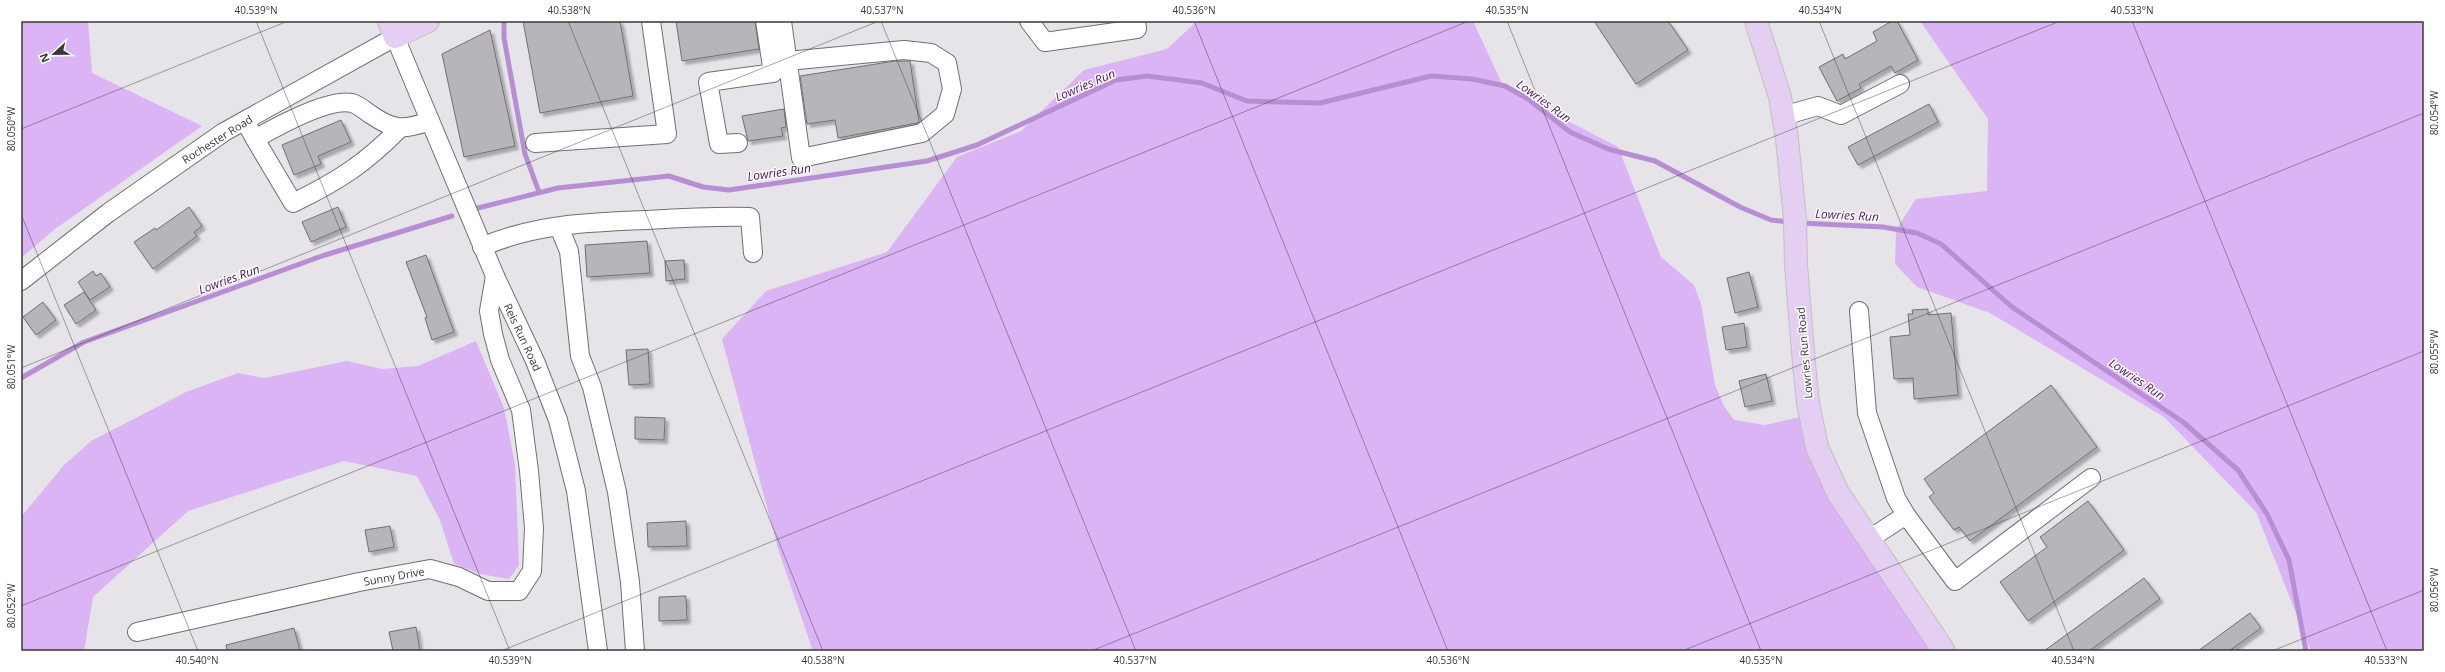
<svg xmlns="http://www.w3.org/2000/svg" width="2445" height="672" viewBox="0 0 2445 672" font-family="'Open Sans',sans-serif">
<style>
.green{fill:#dab4f4}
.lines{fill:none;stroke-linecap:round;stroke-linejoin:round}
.stream{stroke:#b78dd3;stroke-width:5}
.building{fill:#b7b5b9;stroke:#716f73;filter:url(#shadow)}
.minor-casing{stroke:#706f72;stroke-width:20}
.major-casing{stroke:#c0c0c0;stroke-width:24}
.minor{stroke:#fff;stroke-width:18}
.major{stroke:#e4cff3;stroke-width:22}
.ticks{fill:none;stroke:#3a393a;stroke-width:1;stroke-opacity:0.45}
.labels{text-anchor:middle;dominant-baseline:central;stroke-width:3;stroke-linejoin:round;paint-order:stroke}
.street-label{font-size:11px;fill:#3a393a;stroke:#fff}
.water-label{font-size:12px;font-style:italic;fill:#4a1366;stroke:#fff}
.neatline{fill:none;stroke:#3a393a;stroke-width:1.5}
.ticks-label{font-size:10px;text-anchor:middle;fill:#3a393a}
</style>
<defs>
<filter id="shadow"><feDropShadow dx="3.5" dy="3.5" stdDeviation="1" flood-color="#0004"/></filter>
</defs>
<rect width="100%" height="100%" fill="#e6e4e8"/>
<g class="green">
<polygon points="21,21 88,21 92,73 202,126 55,229 21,258"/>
<polygon points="1197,21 1473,21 1504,88 1618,147 1661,257 1694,285 1701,304 1715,385 1724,406 1734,420 1765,425 1810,415 1813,433 1944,651 813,651 779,552 722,339 766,291 887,252 957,157 1021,131 1084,70 1167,49"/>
<polygon points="1920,21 2424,21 2424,651 2311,651 2256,512 2164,417 1990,313 1917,287 1895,264 1896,230 1916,199 1987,191 1988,119"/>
<polygon points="476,341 504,408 515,464 519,565 509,579 480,574 454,564 440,520 417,476 344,461 188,511 93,597 84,651 21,651 21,517 64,465 91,441 186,392 238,373 264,378 347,361 382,369 418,366"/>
</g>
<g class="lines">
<g class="stream">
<polyline points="504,21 504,38 525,154 539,192"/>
<polyline points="478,208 558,188 669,176 703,187 729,190 927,161 977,145 1116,80 1147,76 1202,83 1247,101 1320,103 1431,76 1472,79 1505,86 1528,99 1570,132 1608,149 1655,161 1740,207 1771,220 1790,222"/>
<polyline points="1800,223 1883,227 1917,233 1941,244 2012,307 2183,422 2238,470 2267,514 2289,560 2306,651"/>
<polyline points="21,378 84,342 322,256 452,216"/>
</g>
</g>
<g class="building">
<polygon points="523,21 620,21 633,96 540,113"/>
<polygon points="676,21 755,21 759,49 682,61"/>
<polygon points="1594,21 1668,21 1688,50 1636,84"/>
<polygon points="1892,21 1897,21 1918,60 1895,73 1891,66 1859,84 1861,88 1837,101 1819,67 1843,54 1845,59 1877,41 1873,32"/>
<polygon points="490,30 515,146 464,157 442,54"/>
<polygon points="895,61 910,61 919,122 917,123 838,138 835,120 807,124 800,76"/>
<polygon points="1929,104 1938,122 1858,165 1848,147"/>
<polygon points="784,109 786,127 781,128 783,136 748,141 742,116"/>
<polygon points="341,120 351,142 318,156 321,164 294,175 282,145"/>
<polygon points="189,207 202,226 194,232 197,236 153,269 134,242 155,228 156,230"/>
<polygon points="338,207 346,227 311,242 302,222"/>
<polygon points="647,241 650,273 587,277 585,245"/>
<polygon points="426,255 454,332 432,340 425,318 427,317 406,262"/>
<polygon points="684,260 685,279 666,281 665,261"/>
<polygon points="93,271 96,276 101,273 110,287 90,300 78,282"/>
<polygon points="1749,272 1758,307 1735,313 1727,278"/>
<polygon points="84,292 96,310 76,324 64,305"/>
<polygon points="43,302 56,320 36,335 23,317"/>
<polygon points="1928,309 1928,315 1951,313 1958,395 1914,399 1913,378 1894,379 1890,337 1910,335 1908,314 1913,314 1912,310"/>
<polygon points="1744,323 1747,347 1726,350 1722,327"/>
<polygon points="648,349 650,384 629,385 626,350"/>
<polygon points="1766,374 1772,401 1745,407 1739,381"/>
<polygon points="2051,385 2097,447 1970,541 1959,527 1954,530 1929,497 1934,493 1924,479"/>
<polygon points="635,417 665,418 664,440 635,439"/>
<polygon points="2088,501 2124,550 2028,621 2000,582 2047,547 2040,537"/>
<polygon points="686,521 687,546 648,547 647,523"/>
<polygon points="390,526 394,547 369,552 365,530"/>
<polygon points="2144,578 2160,599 2089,651 2044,651"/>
<polygon points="686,596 687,620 659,621 659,597"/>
<polygon points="2250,613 2261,628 2229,651 2198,651"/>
<polygon points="416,627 420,651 393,651 389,632"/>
<polygon points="294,628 300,651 227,651 226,645"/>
</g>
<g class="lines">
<defs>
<g id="minor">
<polyline points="782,21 801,158 922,133 945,114 952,89 947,63 931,53 904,50 787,61"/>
<polyline points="1029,21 1045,42 1137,29 1136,21"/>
<polyline points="1783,116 1818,106 1841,115 1900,84"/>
<path d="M245,121l10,18c21,-12 73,-41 97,-36 7,2 12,7 18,11 24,17 34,16 60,7"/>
<path d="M255,139l38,64c45,-22 72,-39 107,-75"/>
<polyline points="535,143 667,134 651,21"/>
<polyline points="738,143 719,144 708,82 773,73 765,21"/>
<polyline points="559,227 569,251 580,356 592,387 617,492 630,582 635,651"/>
<path d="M482,247c52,-23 109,-25 165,-27 34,-2 69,-4 103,-3l3,36"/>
<polyline points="21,281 108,213 224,132 395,37 495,276 535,361 558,420 576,491 598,651"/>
<polyline points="1859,311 1867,413 1896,498 1906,515"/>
<polyline points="1868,540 1906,515 1955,581 2091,478"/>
<polyline points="137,632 359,582 430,569 459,577 488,591 519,591 532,571 534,528 529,471 521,410 500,360 493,334 489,311 495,276"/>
</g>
<g id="major">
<polyline points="389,21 395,37 428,21"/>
<polyline points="1756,21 1780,97 1787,139 1795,219 1796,265 1804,364 1808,403 1817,447 1838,493 1944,651"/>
</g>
</defs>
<use href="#minor" class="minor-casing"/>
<use href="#major" class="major-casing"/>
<use href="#minor" class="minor"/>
<use href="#major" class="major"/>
</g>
<path class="ticks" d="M256,21l254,630M568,21l255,630M881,21l255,630M1194,21l254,630M1507,21l254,630M1819,21l255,630M2132,21l255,630M21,129l267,-108M21,214l177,437M21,368l858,-347M21,606l1448,-585M501,651l1559,-630M1091,651l1333,-538M1682,651l742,-300M2272,651l152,-61"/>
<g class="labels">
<g class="street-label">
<text transform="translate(217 139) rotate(-32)">Rochester Road</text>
<text transform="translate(523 337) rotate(65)">Reis Run Road</text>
<text transform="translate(1804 353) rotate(-95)">Lowries Run Road</text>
<text transform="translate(394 576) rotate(-10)">Sunny Drive</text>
</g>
<g class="water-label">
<text transform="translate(1085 85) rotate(-23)">Lowries Run</text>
<text transform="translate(1544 101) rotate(36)">Lowries Run</text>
<text transform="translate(779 172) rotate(-8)">Lowries Run</text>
<text transform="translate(1847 215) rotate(3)">Lowries Run</text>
<text transform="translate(229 279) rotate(-20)">Lowries Run</text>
<text transform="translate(2137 379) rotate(34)">Lowries Run</text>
</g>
</g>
<rect width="2445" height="672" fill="none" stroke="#ffffff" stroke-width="44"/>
<g transform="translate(54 54) rotate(248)" stroke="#ffffff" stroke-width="3" paint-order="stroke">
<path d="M0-3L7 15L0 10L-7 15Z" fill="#3a393a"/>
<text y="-6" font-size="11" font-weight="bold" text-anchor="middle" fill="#3a393a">N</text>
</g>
<rect x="22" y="22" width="2401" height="628" class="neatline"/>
<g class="ticks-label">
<text x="256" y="14">40.539°N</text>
<text x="569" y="14">40.538°N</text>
<text x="882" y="14">40.537°N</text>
<text x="1194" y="14">40.536°N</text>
<text x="1507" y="14">40.535°N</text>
<text x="1820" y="14">40.534°N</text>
<text x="2132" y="14">40.533°N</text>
<text transform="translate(2434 113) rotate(-90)" y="4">80.054°W</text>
<text transform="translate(11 129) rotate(-90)" y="4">80.050°W</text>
<text transform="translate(2434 352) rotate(-90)" y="4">80.055°W</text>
<text transform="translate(11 367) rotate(-90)" y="4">80.051°W</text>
<text transform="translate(2434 590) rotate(-90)" y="4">80.056°W</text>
<text transform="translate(11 606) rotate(-90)" y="4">80.052°W</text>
<text x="197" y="664">40.540°N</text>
<text x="510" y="664">40.539°N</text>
<text x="823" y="664">40.538°N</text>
<text x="1135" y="664">40.537°N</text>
<text x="1448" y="664">40.536°N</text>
<text x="1761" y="664">40.535°N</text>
<text x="2073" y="664">40.534°N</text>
<text x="2386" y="664">40.533°N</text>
</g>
</svg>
